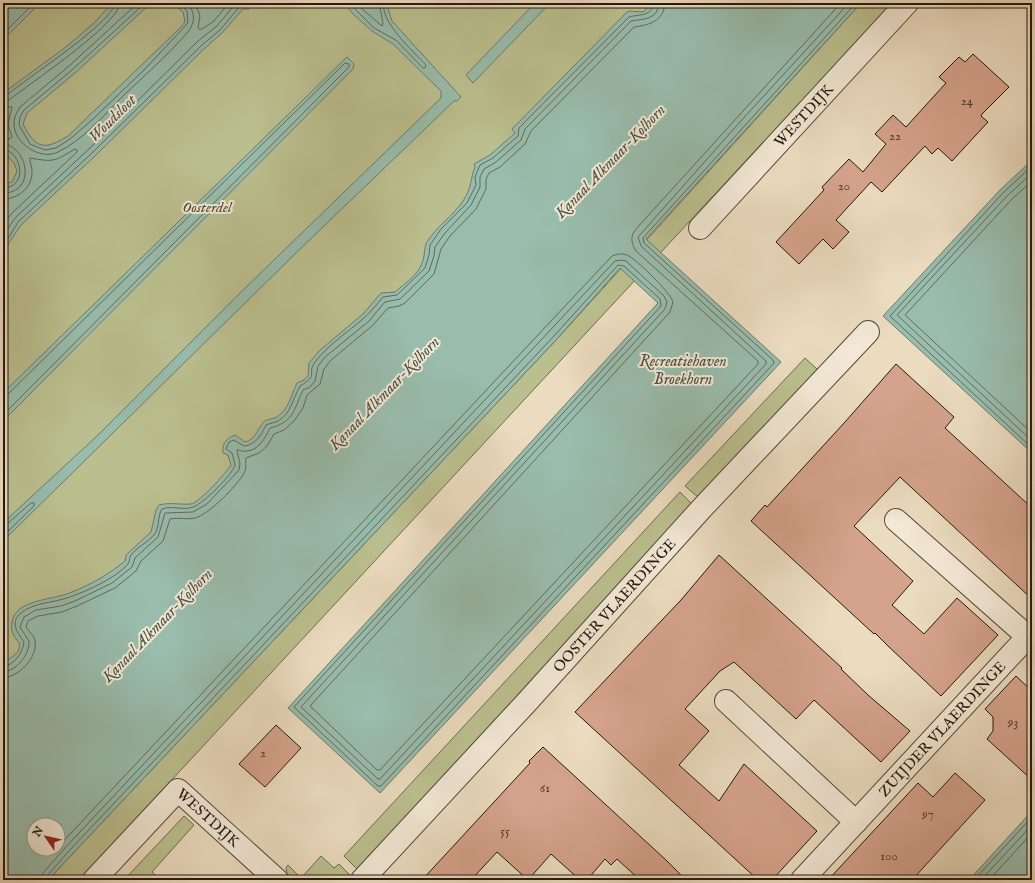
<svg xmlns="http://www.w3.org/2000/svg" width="1035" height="883" viewBox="0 0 1035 883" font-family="'IM FELL English',serif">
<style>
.green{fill:#bbbf8f;stroke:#6f6c4f}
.water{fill:#99bcac;stroke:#6a7b6d;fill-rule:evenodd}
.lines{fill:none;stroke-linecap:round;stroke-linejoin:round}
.shore{stroke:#5e6b5e;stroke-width:1}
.building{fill:#d5a28b;stroke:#231a0f}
.minor-casing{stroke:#554a3b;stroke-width:24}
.minor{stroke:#f2e8d5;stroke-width:22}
.labels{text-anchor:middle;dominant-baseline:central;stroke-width:4;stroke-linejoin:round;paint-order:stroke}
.number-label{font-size:13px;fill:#503c2e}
.street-label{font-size:15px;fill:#231a0f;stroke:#f2e8d5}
.park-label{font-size:15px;font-style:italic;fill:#514c35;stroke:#f2e8d5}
.water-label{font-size:16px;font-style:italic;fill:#4c5346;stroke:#f2e8d5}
</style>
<rect width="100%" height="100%" fill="#ebdbbf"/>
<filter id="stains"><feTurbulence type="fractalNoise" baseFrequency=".005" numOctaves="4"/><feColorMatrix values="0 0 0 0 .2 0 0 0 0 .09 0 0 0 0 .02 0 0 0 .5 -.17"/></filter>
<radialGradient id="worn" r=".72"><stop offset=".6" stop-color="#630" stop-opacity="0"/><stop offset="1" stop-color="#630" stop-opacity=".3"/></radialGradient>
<g class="green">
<polygon points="3,3 689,3 239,470 3,680"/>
<polygon points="861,3 892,3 79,880 48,880 557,339"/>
<polygon points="805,358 818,370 699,498 685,486"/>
<polygon points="680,492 693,505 357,869 344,856"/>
<polygon points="184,816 194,825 152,872 161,880 148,880 146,878 144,880 124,880"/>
<polygon points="321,856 334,868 339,864 351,876 348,880 294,880 287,874 286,868 288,865 301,878"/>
</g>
<g class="water">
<polygon points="4,3 40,3 3,40 3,4"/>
<path d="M112,3h39l-76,70 -48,40 -4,11c13,26 22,26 45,12l113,-109 4,-5 -2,-10 -11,-9h81l-4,6h-6l-21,24 -17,15 -109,107 -75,70 -15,22 -3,-1v-62l9,-2 5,-11 -3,-8 -11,-11v-59l63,-46 29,-25z"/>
<polygon points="344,3 389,3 387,6 392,21 461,97 457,101 454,101 297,252 3,541 3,523 97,436 240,293 441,98 441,91 393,44 372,31 353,14"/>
<polygon points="535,3 550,3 473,83 466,75"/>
<path d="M652,3h209l-215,236 135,123 -401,431 -92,-85 370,-405 -38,-35 -63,71 -509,541h-45v-216l15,-12 2,-8c-6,-7 -10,-13 -8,-22 3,-23 43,-22 60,-30 20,-8 37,-18 53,-31l1,-6 25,-23 5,-22 3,-5c11,-3 21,0 32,-1 9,-2 34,-30 40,-39l-3,-10 -5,-2c-1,-10 3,-14 12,-18l10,7c11,-3 11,-11 18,-19 3,-5 9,-3 14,-6 12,-8 14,-22 20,-34l7,-3 4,-4 1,-13 10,-12 44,-37 18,-21 14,-1c9,-8 24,-18 27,-29 3,-6 2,-16 5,-21 10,-16 26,-26 36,-41 9,-13 7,-22 12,-34l-1,-3 16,-9 25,-22 -3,-4 114,-116 3,-2 14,1zM34,825h24v24h-24z"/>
<polygon points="347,57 354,64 353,69 3,421 3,393"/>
<polygon points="1032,160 1032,453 883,316 1000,190"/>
<polygon points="1032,811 1032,880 969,880"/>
</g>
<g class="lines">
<g class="shore">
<path d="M138,3l-69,63 -49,41c-3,5 -6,10 -6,17 0,19 26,37 44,28 25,-12 45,-36 65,-56 22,-21 45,-41 65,-64 7,-10 8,-19 -1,-29"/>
<polyline points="145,3 72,70 24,110 20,117 19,125 30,144 45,150 56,148 70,139 93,119 145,69 188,23 187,11 179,3"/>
<polyline points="195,3 200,16 198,28 200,30 213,22 229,3"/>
<path d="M349,3l25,25 22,12 27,28h2l1,-3c-12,-13 -47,-44 -42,-62"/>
<polyline points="355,3 382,26 383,23 379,3"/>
<polyline points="3,34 34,3"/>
<path d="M3,96l4,-1c18,-16 106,-72 108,-92"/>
<path d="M3,101l6,-1c20,-16 110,-76 111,-97"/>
<polyline points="3,107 12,107 8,124 12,137 10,139 3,138"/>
<path d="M3,144c25,2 34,49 0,49"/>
<path d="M3,149c20,3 25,39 0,39"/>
<polyline points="1032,166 1003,193 890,316 1032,448"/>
<polyline points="1032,173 1007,196 897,315 1032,441"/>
<polyline points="1032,181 1011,200 905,315 1032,433"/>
<path d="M3,199c16,0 30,-12 29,-29 0,-4 -3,-8 -2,-12 24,4 23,4 45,-9l2,1v2l-66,62 -8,11"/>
<polyline points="3,236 15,218 90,148 198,41 217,26 236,3"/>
<polyline points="3,242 9,237 18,222 93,152 202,45 220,30 240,6 248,3"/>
<polyline points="3,395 8,394 345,63 349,64 349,67 3,415"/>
<polyline points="3,525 7,524 31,503 34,503 34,506 3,536"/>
<path d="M3,667c11,-2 20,-14 21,-25 -6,-9 -15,-19 -3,-29 13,-11 33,-10 49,-16 17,-6 46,-19 58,-33 2,-3 1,-6 3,-9 6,-8 16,-12 23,-20 6,-7 3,-19 8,-26 10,-4 22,2 31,-2 10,-3 40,-33 42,-42l-3,-12 -6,-4 3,-7 5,-2 10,6c12,-1 17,-11 22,-21 4,-2 8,-2 12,-4 13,-7 15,-23 22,-35 20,-12 6,-11 15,-24 13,-17 33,-30 49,-44 7,-6 13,-14 19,-21l14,-2 28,-27 4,-13 1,-10 11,-16 26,-26 9,-18 -1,-8 5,-12 13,-7 25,-22 1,-8 110,-111c10,-3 23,0 25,-14"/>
<path d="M3,672c14,-1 27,-18 26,-31l-9,-14 4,-10 12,-7 25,-4 14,-5 37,-18 20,-16 3,-9 23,-21 7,-24 28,-1 14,-8 32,-34 1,-6 -3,-14c3,0 6,2 10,1 12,-1 18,-13 23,-23 24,-6 24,-19 33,-38l7,-3 5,-6 3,-15 7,-9 44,-36 16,-19 15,-3 29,-28 5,-15 1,-9 10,-14 26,-28 9,-18v-10l4,-8 12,-7 25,-22 4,-11 106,-108c12,-2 27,-1 28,-18"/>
<path d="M3,678c16,-1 35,-21 32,-37 -1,-6 -6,-9 -9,-14l2,-6 10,-5 24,-4 15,-6 38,-18 21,-17 5,-10 22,-20 7,-22c8,-2 17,1 25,-1 13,-3 43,-33 49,-45 3,-5 1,-10 2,-15l13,-5 8,-7 7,-12 10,-4 10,-9 9,-13 4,-13 13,-11 4,-15 6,-8 43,-36 15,-17 11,-2 6,-3 29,-29 7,-25 9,-13 26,-27 10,-20v-10l3,-6 11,-6 25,-23 6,-13 103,-104c14,-2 30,-5 31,-24"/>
<path d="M58,847l554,-591c5,-2 10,-3 15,-1 9,4 44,38 46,47l-3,10 -360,394 67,64h3l378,-406v-3l-122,-110c-5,-8 -6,-15 0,-22l205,-226"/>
<polyline points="41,880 43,873 64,849 615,261 621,260 626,261 664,296 667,302 665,309 301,707 378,779 380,779 766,364 766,361 641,246 638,237 739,123 849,3"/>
<polyline points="46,880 47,876 68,852 554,336 618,265 624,266 660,299 661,306 294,707 378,786 381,786 774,363 773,360 644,243 643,238 856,3"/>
<polyline points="974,880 1032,817"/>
<polyline points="981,880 1032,825"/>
<polyline points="989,880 1032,833"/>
</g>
</g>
<g class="building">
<polygon points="973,54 1009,87 982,114 981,116 988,122 952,161 938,148 932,154 925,146 882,192 871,182 836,220 849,232 833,249 823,239 799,264 776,242 824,190 822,187 849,159 863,172 886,144 875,134 893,115 906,127 946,83 939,77 959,57 965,62"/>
<polygon points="896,364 954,417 945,428 1032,508 1032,599 900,477 854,526 913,581 892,605 924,634 957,598 998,635 941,696 888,646 875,633 874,634 751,521 765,505 767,507 845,422"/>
<polygon points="719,555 842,668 841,669 868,695 910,731 881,762 814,700 796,719 734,662 720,671 685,709 709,731 679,765 719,801 744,764 817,831 772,880 758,880 575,712 681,600"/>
<polygon points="1016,676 1032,691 1032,780 987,739 993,731 993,717 985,709"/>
<polygon points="276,725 301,748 265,787 239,764"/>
<polygon points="543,747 666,860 686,880 640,880 617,859 611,865 605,859 587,880 580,880 551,854 528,880 497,852 471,880 422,880 530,763 529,761"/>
<polygon points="955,773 985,800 912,880 828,880 918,783 933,797"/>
</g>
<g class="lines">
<defs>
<g id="minor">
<path id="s1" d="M700,228l207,-225"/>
<polyline points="896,520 1028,637"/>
<polyline points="726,701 856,822"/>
<path id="s2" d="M94,880l84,-90 99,90"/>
<path id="s3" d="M362,880l164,-177 177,-196 165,-175"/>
<path id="s4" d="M802,880l230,-248"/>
</g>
</defs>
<use href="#minor" class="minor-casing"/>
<use href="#minor" class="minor"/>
</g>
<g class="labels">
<g class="number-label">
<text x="967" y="101">24</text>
<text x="895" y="136">22</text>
<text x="844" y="186">20</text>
<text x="1013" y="722">93</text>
<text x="263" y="753">2</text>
<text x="545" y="788">61</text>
<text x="928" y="814">97</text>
<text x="505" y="831">55</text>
<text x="889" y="856">100</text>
</g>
<g class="street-label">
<text stroke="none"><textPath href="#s1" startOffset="153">WESTDIJK</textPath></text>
<text stroke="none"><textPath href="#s3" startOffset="373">OOSTER VLAERDINGE</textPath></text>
<text stroke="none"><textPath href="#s4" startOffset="206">ZUIJDER VLAERDINGE</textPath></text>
<text stroke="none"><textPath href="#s2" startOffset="164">WESTDIJK</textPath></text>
</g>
<g class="park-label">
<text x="207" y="207">Oosterdel</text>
</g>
<g class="water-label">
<text transform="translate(113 119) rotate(-45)">Woudsloot</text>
<text transform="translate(611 162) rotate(-46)">Kanaal Alkmaar-Kolhorn</text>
<text x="683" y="362">Recreatiehaven<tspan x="683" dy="18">Broekhorn</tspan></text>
<text transform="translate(385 394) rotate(-46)">Kanaal Alkmaar-Kolhorn</text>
<text transform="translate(158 626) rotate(-46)">Kanaal Alkmaar-Kolhorn</text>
</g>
</g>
<rect width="1035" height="883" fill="none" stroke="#ebdbbf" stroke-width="16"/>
<rect x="4" y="4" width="1027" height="875" fill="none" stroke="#231a0f" stroke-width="2"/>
<rect x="8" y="8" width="1019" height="867" fill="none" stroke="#231a0f"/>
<g transform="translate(46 837) rotate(304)"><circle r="19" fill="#f2e8d5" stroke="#9f9686"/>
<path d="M0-3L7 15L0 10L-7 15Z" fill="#8f2418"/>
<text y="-6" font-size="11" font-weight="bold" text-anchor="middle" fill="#231a0f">N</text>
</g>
<rect width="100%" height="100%" filter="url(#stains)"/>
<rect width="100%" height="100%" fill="url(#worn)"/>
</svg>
